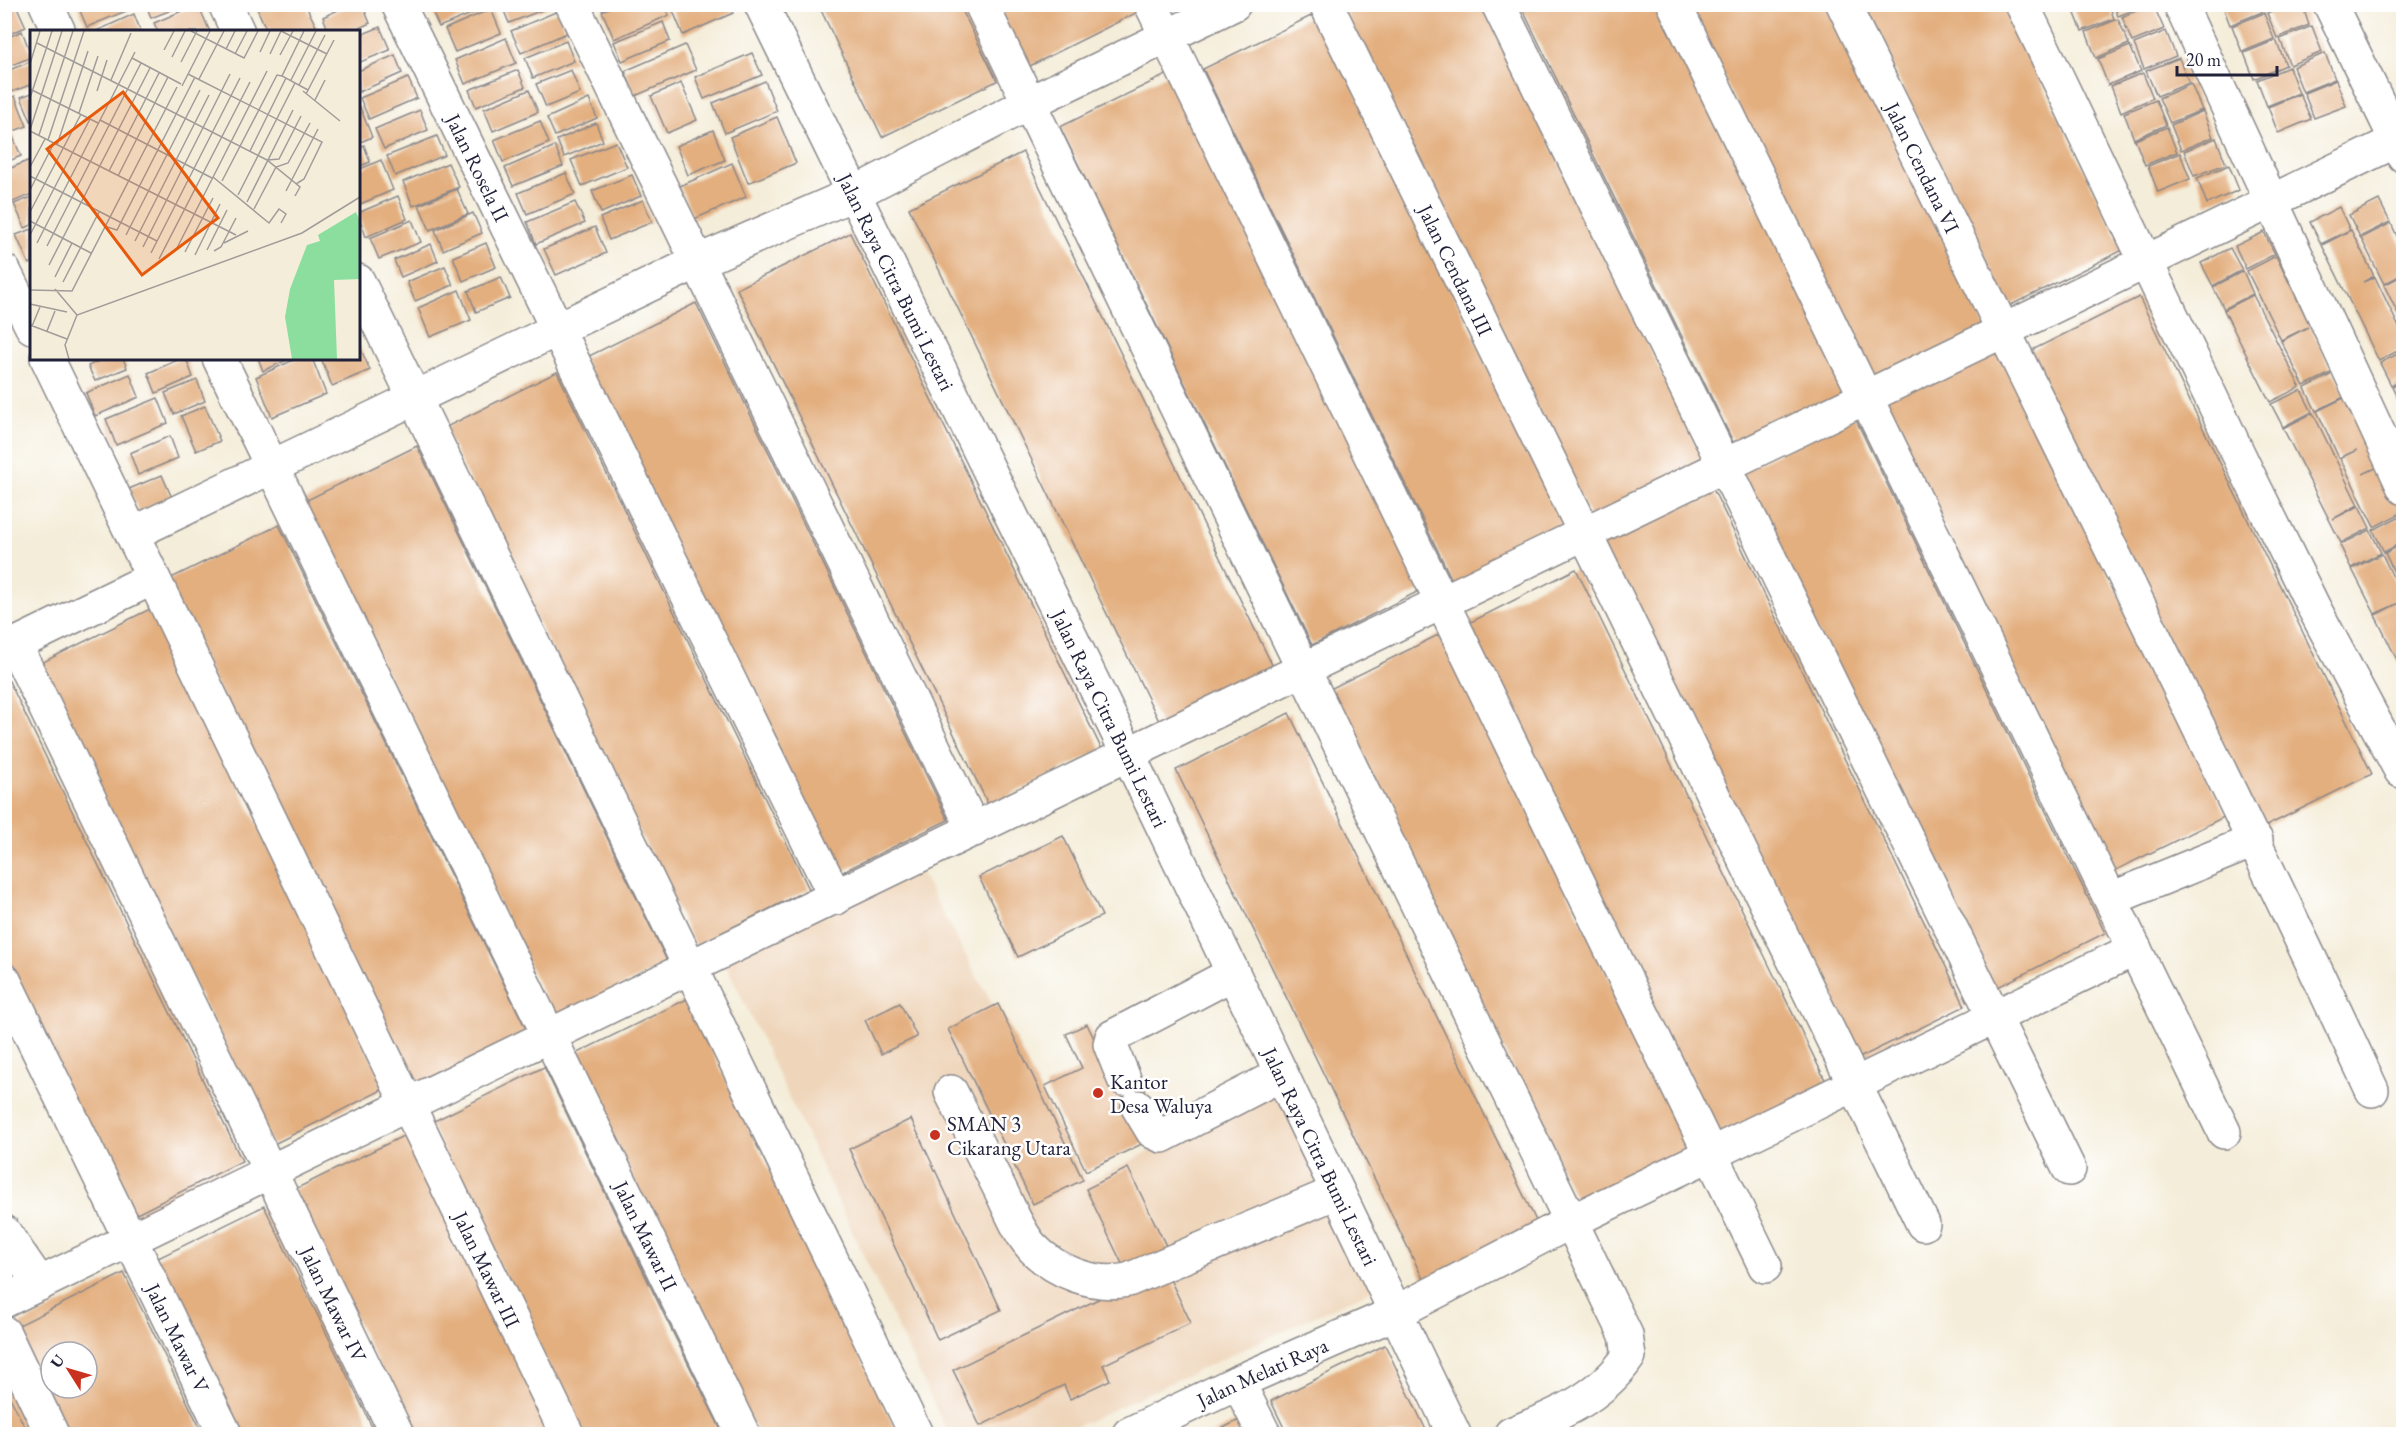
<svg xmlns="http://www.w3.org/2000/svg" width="2408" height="1439" viewBox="0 0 2408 1439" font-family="'EB Garamond',serif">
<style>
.built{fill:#efd6bb}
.building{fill:#e3af7f;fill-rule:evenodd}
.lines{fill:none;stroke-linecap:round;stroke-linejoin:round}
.minor-casing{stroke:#8b888a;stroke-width:36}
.minor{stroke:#fff;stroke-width:33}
.poi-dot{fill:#c8321e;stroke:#fff;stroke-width:2}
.labels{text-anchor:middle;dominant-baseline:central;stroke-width:5;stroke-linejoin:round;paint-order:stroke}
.street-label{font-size:21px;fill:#22223b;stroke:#fff}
.poi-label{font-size:21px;fill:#22223b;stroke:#fff;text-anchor:start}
.inset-road{fill:none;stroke:#a09c9a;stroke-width:1.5}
.view{fill:#e8590c;fill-opacity:0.15;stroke:#e8590c;stroke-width:3}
.inset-edge{fill:none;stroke:#22223b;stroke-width:3}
</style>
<rect width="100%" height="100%" fill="#fff"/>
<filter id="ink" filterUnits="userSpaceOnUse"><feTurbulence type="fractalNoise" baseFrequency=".0167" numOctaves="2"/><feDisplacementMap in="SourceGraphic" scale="12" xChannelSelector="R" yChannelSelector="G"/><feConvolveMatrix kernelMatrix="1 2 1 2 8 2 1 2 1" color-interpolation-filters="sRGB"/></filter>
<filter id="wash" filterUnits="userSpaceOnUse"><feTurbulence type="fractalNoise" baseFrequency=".008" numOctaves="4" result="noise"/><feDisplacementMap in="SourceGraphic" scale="24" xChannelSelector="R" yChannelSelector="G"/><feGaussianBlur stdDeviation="1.35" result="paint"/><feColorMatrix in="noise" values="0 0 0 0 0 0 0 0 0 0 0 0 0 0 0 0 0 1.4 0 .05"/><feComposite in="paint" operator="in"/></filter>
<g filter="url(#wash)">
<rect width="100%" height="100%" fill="#f4edd9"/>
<polygon class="built" points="915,862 1088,1182 1276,1088 1376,1288 1060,1434 948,1434 724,960"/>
<g id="blocks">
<g class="building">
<polygon points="77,4 131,4 133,8 87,27"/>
<polygon points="146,4 184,4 184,5 151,18"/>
<polygon points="198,4 210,32 158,32 154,23"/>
<polygon points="259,4 305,4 319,32 271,32 269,28 266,29 256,6"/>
<polygon points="351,4 362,4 370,23 350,32 329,32 323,17"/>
<polygon points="429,4 493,4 493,5 439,27"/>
<polygon points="505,4 549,4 550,7 509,23 502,6"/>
<polygon points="618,4 664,4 669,15 614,39 602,11"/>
<polygon points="675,4 729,4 733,13 683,35 671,6"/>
<polygon points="818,4 959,4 997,81 882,137"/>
<polygon points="995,4 1137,4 1140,11 1026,68"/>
<polygon points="1341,4 1482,4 1704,461 1590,517"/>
<polygon points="1520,4 1661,4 1851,395 1738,452"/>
<polygon points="1688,4 1829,4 1987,330 1874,386"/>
<polygon points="1862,4 2003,4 2123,250 2009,306"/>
<polygon points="2076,4 2109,4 2114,19 2082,31 2072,6"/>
<polygon points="2113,4 2147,4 2147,5 2118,16"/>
<polygon points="2153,4 2164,29 2132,42 2122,17"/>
<polygon points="2222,4 2259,4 2262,12 2230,25"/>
<polygon points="2287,4 2302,4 2309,25 2277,38 2267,13"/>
<polygon points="17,7 26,27 4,36 4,13"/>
<polygon points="491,9 501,33 455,52 445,29"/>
<polygon points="558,11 567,33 521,53 511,31"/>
<polygon points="1317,13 1568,530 1455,586 1203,69"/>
<polygon points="2264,13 2274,39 2242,52 2232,26"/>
<polygon points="134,14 141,32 94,32"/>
<polygon points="2118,19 2129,44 2096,58 2086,32"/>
<polygon points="663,22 670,41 622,61 614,42"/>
<polygon points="2312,26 2322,52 2290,65 2280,39"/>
<polygon points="380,27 390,50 358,63 358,36"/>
<polygon points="22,31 32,57 4,68 4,39"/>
<polygon points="2166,31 2176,56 2144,69 2134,44"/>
<polygon points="506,38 516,63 465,84 455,60"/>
<polygon points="2276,40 2286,65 2254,79 2244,53"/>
<polygon points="566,41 574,61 533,78 525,58"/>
<polygon points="685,45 696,70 635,96 625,71"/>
<polygon points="2130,46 2141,71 2108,85 2098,59"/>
<polygon points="752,53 762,75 704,99 695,77"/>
<polygon points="2325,53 2335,79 2303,92 2293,67"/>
<polygon points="395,55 402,73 359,92 358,71"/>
<polygon points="2179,58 2189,83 2157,96 2146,71"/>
<polygon points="32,61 32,84 12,92 4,72"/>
<polygon points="2289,67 2299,93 2267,106 2257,80"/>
<polygon points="518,70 525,87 476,107 469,90"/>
<polygon points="571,70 580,93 546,107 536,84"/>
<polygon points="1174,71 1425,588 1312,645 1060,127"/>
<polygon points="2143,73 2153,98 2121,112 2111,86"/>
<polygon points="408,78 417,98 369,119 360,98"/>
<polygon points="2336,80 2346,106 2314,118 2304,93"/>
<polygon points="765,81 777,111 725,133 713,103"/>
<polygon points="681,83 697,120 667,133 651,96"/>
<polygon points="2191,84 2202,110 2170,123 2159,98"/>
<polygon points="529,90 538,112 493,131 484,109"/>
<polygon points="32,93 32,121 31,121 21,97"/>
<polygon points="2300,94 2311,119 2278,133 2268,107"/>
<polygon points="15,96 27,126 11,132 21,156 4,163 4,100"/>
<polygon points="589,99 597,118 555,136 547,118"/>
<polygon points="2156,100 2166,125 2134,139 2124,113"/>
<polygon points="360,107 372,137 358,143 358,108"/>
<polygon points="420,110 428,130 384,149 375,129"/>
<polygon points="2203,111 2213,137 2181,150 2171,125"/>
<polygon points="777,117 796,163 748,183 730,137"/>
<polygon points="540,121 549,143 503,162 494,140"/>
<polygon points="596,123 603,141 564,157 557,140"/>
<polygon points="2167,127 2177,152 2145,165 2135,140"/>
<polygon points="713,130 725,160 688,175 676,146"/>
<polygon points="437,136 445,155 395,176 387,156"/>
<polygon points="2216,138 2226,164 2194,176 2184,151"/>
<polygon points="616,142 627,167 582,186 571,160"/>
<polygon points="364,145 370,162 358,167 358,148"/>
<polygon points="555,146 563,166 513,186 505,168"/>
<polygon points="1023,152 1274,669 1161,725 909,208"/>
<polygon points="2180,153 2190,179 2158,192 2148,166"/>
<polygon points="32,159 32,194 6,205 4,171"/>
<polygon points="381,160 393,190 358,205 358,170"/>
<polygon points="448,163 459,187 413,206 403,182"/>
<polygon points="732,163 746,197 694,219 680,186"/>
<polygon points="2229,165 2239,190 2207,204 2197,178"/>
<polygon points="566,173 575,194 527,214 518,193"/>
<polygon points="632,175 641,196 601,213 592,191"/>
<polygon points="457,189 468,214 430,230 419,205"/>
<polygon points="398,196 407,219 366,237 358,213"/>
<polygon points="32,197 32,225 25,228 14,204"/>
<polygon points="643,200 652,222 609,240 600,218"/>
<polygon points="2379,200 2390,222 2360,237 2349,215"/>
<polygon points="575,202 585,223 536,244 527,222"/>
<polygon points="2339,207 2350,230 2321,244 2310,222"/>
<polygon points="473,213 482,233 443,250 435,230"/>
<polygon points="412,220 421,242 379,259 370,238"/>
<polygon points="2391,223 2403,250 2403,274 2384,284 2361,238"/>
<polygon points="595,227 606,253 556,275 544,249"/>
<polygon points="32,229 32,263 29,264 16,235"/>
<polygon points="2351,230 2374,276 2363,282 2375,277 2403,336 2403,348 2379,361 2322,245"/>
<polygon points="2264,232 2275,254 2246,269 2235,246"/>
<polygon points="850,233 1102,750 989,806 737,289"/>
<polygon points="486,243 496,267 463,281 453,257"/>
<polygon points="431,244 438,261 401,277 394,260"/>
<polygon points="2230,248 2242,270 2213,286 2201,263"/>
<polygon points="2276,256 2333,372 2304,386 2281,341 2308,327 2281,340 2247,271"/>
<polygon points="445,266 453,285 415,301 407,282"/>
<polygon points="2243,271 2253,294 2224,309 2213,287"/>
<polygon points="2403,275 2403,324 2384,285"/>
<polygon points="501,277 510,298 476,312 468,291"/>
<polygon points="459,290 471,320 430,337 418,308"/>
<polygon points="2253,295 2300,387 2270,402 2224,310"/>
<polygon points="2139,297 2372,774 2258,830 2026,353"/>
<polygon points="696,303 948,820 834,876 583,359"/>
<polygon points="1994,339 2226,816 2112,872 1880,395"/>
<polygon points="358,343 370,370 332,386 321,358 358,358"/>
<polygon points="2403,351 2403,379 2391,385 2380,363"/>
<polygon points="105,358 123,358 127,368 95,381 88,366"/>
<polygon points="182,358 186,358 193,377 156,393 148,373"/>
<polygon points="258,358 286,358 287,360 263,371"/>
<polygon points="298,358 312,358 326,394 272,417 256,377"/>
<polygon points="557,372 809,889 695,946 444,428"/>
<polygon points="2334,373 2346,396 2316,411 2305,388"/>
<polygon points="130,374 139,397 95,416 86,393"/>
<polygon points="197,380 205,401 174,414 165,393"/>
<polygon points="2403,381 2403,409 2392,386"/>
<polygon points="2301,390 2312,412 2283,427 2271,404"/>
<polygon points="2346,397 2380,466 2363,474 2380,466 2403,512 2374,527 2340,458 2357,450 2339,458 2317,411"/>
<polygon points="158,398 168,423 116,445 106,419"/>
<polygon points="205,406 220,441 196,451 181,416"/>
<polygon points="2313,413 2358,505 2333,519 2359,506 2370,528 2341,543 2283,428"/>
<polygon points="1854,416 2105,933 1992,990 1740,472"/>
<polygon points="170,436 178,458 138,475 130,453"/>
<polygon points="417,446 668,963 555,1019 303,502"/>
<polygon points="162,475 172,498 139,512 129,489"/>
<polygon points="1713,489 1965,1006 1851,1062 1600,545"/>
<polygon points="2402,515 2403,542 2384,552 2373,530"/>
<polygon points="279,525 528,1033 416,1093 165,581"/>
<polygon points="2370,530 2381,553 2351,568 2340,545"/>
<polygon points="2403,544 2403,572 2396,576 2385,553"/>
<polygon points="2382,554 2403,598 2403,672 2375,615 2401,602 2375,614 2352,569"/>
<polygon points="1576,569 1828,1086 1714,1143 1463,626"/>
<polygon points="152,608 386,1088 272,1145 39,664"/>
<polygon points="1442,633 1693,1151 1580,1207 1328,690"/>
<polygon points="9,681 242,1161 129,1218 4,963 4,683"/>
<polygon points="1289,713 1541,1231 1427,1287 1176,770"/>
<polygon points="1063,836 1102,916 1018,957 979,877"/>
<polygon points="687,999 755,1141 898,1434 757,1434 573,1055"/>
<polygon points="900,1003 917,1037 881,1054 865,1020"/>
<polygon points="998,1004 1083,1180 1033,1204 948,1029"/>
<polygon points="1087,1024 1116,1084 1137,1073 1150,1100 1144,1143 1086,1171 1045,1086 1082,1068 1066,1034"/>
<polygon points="544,1067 673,1333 723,1434 581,1434 430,1123"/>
<polygon points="911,1119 1001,1310 938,1340 849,1149"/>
<polygon points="407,1134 554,1434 412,1434 293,1190"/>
<polygon points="1128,1168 1170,1254 1127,1274 1086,1189"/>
<polygon points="264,1206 366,1414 375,1434 234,1434 150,1262"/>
<polygon points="1164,1267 1191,1323 1103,1365 1110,1380 1070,1399 1064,1385 980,1426 953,1370"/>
<path d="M124,1273l79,161h-141l-51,-105zM51,1352h36v36h-36z"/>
<polygon points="1385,1345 1428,1434 1287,1434 1271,1401"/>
<polygon points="4,1386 17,1411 28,1434 4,1434"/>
<polygon points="1249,1415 1258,1434 1211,1434"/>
</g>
</g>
</g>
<g filter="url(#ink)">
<use href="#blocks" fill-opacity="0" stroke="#8b888a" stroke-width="1.5"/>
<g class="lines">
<defs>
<g id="minor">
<polyline points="46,4 59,32"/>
<polyline points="225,4 238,32"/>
<path id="s1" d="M398,4l438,894"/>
<polyline points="572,4 974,830"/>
<path id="s2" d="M761,4l367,750 326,680"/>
<path d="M981,4l645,1331 3,21c-28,42 -73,60 -118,78"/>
<polyline points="1151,4 1765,1266"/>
<path id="s3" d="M1326,4l597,1220"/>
<polyline points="1498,4 2069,1169"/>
<polyline points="1674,4 2224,1132"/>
<path id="s4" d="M1843,4c176,362 359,721 529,1086"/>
<polyline points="2022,4 2247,472 2314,608 2401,771"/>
<polyline points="2180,4 2404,488"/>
<polyline points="2330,4 2404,156"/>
<polyline points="4,271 32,327"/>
<polyline points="358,281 916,1434"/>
<path id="s5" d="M47,358l520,1076"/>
<path id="s6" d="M219,358l524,1076"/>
<polyline points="132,534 697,262 853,194 1029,103 1234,4"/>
<path id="s7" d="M15,645l382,789"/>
<polyline points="4,650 153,578"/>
<polyline points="2111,899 2256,840"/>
<path id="s8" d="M4,980l221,454"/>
<polyline points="1124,1079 1110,1044 1112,1037 1232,974"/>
<path d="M951,1092c17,33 33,66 50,99 9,18 17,40 31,56 23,25 63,40 96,33l209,-88"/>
<polyline points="1138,1107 1153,1132 1162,1136 1280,1075"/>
<polyline points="4,1232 40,1284"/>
<polyline points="4,1301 1128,754 2404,137"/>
<polyline points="4,1333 52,1434"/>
<polyline points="1238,1382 1264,1434"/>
<path id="s9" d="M1129,1434l109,-52 157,-69 177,-92 563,-272"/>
</g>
</defs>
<use href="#minor" class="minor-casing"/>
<use href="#minor" class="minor"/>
</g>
</g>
<g class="poi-dot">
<circle cx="1098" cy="1093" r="6"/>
<circle cx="935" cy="1135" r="6"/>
</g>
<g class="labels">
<g class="street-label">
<text stroke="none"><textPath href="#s1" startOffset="182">Jalan Rosela II</textPath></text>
<text stroke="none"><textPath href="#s4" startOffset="182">Jalan Cendana VI</textPath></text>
<text stroke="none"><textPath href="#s3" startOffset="296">Jalan Cendana III</textPath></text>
<text stroke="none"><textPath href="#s2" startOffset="309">Jalan Raya Citra Bumi Lestari</textPath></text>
<text stroke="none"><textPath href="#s2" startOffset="795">Jalan Raya Citra Bumi Lestari</textPath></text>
<text stroke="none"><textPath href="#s2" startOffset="1281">Jalan Raya Citra Bumi Lestari</textPath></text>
<text stroke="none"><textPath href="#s6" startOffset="976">Jalan Mawar II</textPath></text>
<text stroke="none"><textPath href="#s5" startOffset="1012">Jalan Mawar III</textPath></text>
<text stroke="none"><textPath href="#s7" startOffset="732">Jalan Mawar IV</textPath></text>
<text stroke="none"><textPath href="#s8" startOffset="398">Jalan Mawar V</textPath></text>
<text stroke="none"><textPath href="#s9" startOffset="147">Jalan Melati Raya</textPath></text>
</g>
<g class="poi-label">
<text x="1110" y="1081">Kantor<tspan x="1110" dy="24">Desa Waluya</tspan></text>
<text x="947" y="1123">SMAN 3<tspan x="947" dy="24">Cikarang Utara</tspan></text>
</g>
</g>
<g transform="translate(30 30)">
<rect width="330" height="330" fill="#f4edd9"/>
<path d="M326,182l4,9v58l-26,1 3,79h-45l-7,-42 5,-28 17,-44 13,-4 -2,-6z" fill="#8bde9e"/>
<path class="inset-road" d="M161,1l53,27 14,-27M251,1l46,23M274,1l-22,45 26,14M7,13l230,117 33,27 -5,9M196,19l9,-18M134,20l10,-19M230,22l10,-21M205,24l12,-23M240,24l11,-23M250,25l13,-24M142,27l13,-26M102,28l49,26M151,32l16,-31M0,34l10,-33M158,44l134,68 -18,37 -8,5M169,49l25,-48M81,50l20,-47M261,50l25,-49M269,55l26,-50M152,56l28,-55M0,59l68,34M67,61l10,-31M273,61l37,30M276,64l28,-54M0,68l22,-67M285,70l10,-20M49,83l19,-57M70,90l112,58M0,100l32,-99M0,101l206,104M9,105l34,-104M18,110l36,-109M27,115l31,-94M220,121l36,-73M238,130l11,-1 22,-43M0,137l15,-28M79,141l50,-98M0,146l127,65M88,146l50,-99M183,147l56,46 10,-14 7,5 -5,9M192,151l55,-106 5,1M0,160l24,-47M256,161l32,-62M208,165l57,-112M217,172l46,-92M224,179l22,-42 12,-4 22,-40M0,182l51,-98M0,191l61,32M74,196l13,4 78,-153M0,205l60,-116M96,205l74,-145M105,211l74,-146M7,213l98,-191M194,213l24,-12M17,216l94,-183M113,217l87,-173M147,218l90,-177M177,220l20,-40M184,221l7,-4 15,-29M155,222l28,-54M121,223l89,-175M165,225l25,-51M129,229l91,-177M19,235l101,-197M25,247l17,-34M33,252l36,-70M25,259l22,26M0,260l42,1 105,-204M0,274l37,8M0,295l37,14M2,296l8,-19M17,301l8,-20M39,329l-4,-14 12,-30 225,-82 58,-36"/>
<path class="view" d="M93,62l95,126 -76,57 -95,-126z"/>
<rect width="330" height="330" class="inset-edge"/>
</g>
<rect width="2408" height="1439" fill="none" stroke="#fff" stroke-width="24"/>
<g transform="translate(69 1370) rotate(307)"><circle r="28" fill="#ffffff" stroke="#a7a7b1" stroke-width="1.5"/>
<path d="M0-4.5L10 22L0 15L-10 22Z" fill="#c8321e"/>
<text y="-9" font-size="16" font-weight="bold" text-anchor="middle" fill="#22223b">U</text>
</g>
<path d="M2177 66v9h100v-9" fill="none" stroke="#22223b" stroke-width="3"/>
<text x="2186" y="66" font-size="18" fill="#22223b" stroke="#ffffff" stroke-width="4.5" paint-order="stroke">20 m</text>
</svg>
